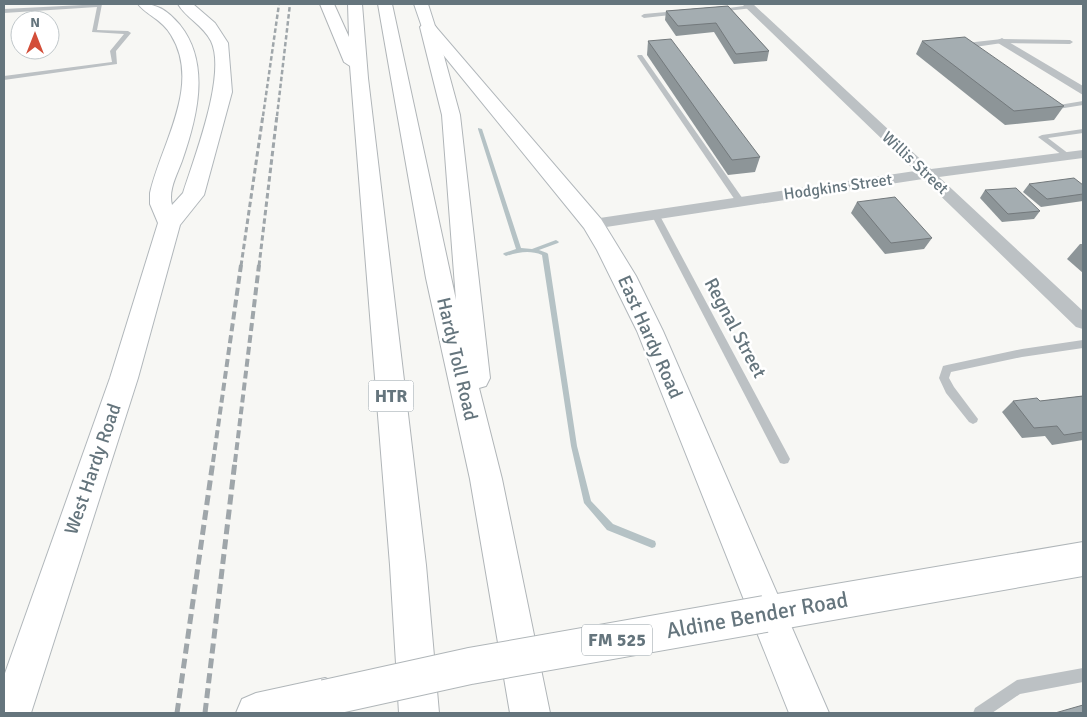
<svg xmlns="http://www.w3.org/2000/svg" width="1087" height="717" viewBox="0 0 1087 717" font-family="Signika,sans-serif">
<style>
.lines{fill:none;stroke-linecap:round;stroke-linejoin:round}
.stream{fill:#b5c2c5;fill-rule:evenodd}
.secondary-casing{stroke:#b1b7bb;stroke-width:2}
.primary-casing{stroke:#b0b6b9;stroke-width:2}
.motorway-casing{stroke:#b0b5b8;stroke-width:2}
.service{fill:#bcc1c4;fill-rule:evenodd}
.minor{fill:#bcc1c4;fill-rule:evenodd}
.secondary{fill:#fff;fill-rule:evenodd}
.primary{fill:#fff;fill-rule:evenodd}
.motorway{fill:#fff;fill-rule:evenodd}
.rail-far3{stroke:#9fa6aa;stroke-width:2.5;stroke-dasharray:4.5 2.5;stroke-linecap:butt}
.rail-far2{stroke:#9fa6aa;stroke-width:3;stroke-dasharray:5.5 3;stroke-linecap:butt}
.rail-far1{stroke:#9fa6aa;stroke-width:4;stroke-dasharray:8 4;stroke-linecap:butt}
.rail{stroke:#9fa6aa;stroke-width:5;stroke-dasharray:10 5;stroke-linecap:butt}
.primary-bridge-casing{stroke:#b0b6b9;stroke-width:38;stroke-linecap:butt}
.primary-bridge{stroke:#fff;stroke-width:36}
.wall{fill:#8d9598}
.building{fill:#a4adb1;stroke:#73797c}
.labels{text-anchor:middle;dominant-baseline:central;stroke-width:5;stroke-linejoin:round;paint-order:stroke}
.far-street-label{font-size:16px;fill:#65757d;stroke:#fff}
.shield{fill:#fff;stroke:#939ea4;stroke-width:1}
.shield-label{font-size:18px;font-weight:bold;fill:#65757d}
.street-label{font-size:19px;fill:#65757d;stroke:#fff}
.near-street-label{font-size:22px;fill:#65757d;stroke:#fff}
</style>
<rect width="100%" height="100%" fill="#f7f7f4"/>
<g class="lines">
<path class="stream" d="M478,128l4,1 39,119 11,1 24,-9 3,2 -1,1 -19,7 8,3 1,1 29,192 14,55 22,23 42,17 1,3 -1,3 -3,1 -45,-18 -23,-27 -13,-57 -29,-191c-12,-5 -23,-3 -36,1l-3,-2 1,-1 12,-4 -38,-120z"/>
<defs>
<g id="secondary">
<path d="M138,4c19,-1 29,6 42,21 31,39 17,93 2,136 -5,14 -14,29 -10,44l11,-12c11,-35 44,-119 28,-152 -8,-16 -25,-23 -33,-37h15l22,19 13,20 4,49 -28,103 -24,30 -42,153 -107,335h-27v-37l106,-298 48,-155 -8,-19v-11c11,-49 52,-108 21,-158 -9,-16 -25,-20 -33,-31z"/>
<polygon points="414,4 428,4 435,26 601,219 636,276 663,331 829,713 789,713 637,331 597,250 584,228 423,30"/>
</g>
<g id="primary">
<polygon points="1083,542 1083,576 765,632 752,627 747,614 752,601 765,596"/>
<polygon points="325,678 339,684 345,698 337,713 236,713 242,699 256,693"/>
</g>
<g id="motorway">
<polygon points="320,4 334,4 349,37 348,4 362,4 368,78 426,565 439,713 399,713 390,565 350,66 344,62"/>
<polygon points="378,4 392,4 456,300 442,115 420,27 423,24 433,24 436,27 460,115 490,378 486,386 479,388 502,479 550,713 510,713 470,479 426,278"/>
</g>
</defs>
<use href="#secondary" class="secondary-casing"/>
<use href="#primary" class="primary-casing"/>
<use href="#motorway" class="motorway-casing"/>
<g class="service">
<polygon points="102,4 97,30 128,31 131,33 116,51 117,64 4,80 4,76 112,62 110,51 124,34 92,32 97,7 4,13 4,9"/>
<polygon points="751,5 754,7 753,8 717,12 714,10"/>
<polygon points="677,11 679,12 679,14 644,18 641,16 644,14"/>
<polygon points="1002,39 1070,40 1073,42 1070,44 1002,43 968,48 963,45 966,43"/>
<polygon points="638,55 642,55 743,199 743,203 737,203 637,56"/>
<polygon points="1053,101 1059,105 1083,101 1083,105 1058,109 1050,103"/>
<polygon points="1083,129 1083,133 1048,138 1069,154 1069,158 1066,158 1038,137 1042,135"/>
<polygon points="655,211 659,214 788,455 790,459 788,463 784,464 780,463 651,214"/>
<polygon points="1083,340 1083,348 1022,357 951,372 949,378 954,387 978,419 977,422 973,424 969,422 946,393 939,378 943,366 947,365 1022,349"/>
<polygon points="1083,668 1083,682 1020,694 992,713 973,713 975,708 1017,680"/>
</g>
<g class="minor">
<polygon points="742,4 753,4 931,169 1083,150 1083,158 939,177 1083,311 1083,329 1076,327 923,179 593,229 587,228 585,224 587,220 593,219 915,171"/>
<polygon points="1002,38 1083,86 1083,95 998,43 996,41"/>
</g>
<use href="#secondary" class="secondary"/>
<use href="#primary" class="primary"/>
<use href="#motorway" class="motorway"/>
<g class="rail-far3">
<polyline points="263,116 279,4"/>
<polyline points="277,116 290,4"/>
</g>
<g class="rail-far2">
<polyline points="241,266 263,115"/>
<polyline points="259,266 277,115"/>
</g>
<g class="rail-far1">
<polyline points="213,462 241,265"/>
<polyline points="235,462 259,265"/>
</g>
<g class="rail">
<polyline points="177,713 213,461"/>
<polyline points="205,713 235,461"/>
</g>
<defs>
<polyline id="primary-bridge" points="325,698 470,666 765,614"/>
</defs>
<use href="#primary-bridge" class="primary-bridge-casing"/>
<use href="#primary-bridge" class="primary-bridge"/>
</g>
<g class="wall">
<polygon points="728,6 769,51 767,61 734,64 714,32 676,36 665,20 666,11"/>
<polygon points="648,41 760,157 755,172 728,175 647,55"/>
<polygon points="922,41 1064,106 1054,120 1005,125 916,54"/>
<polygon points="1029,184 1083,185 1083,201 1041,207 1023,192"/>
<polygon points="985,190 1040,211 1034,219 1002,222 980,198"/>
<polygon points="857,202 932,238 924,249 885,254 851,213"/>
<polygon points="1080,244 1083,244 1083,273 1067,259"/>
<polygon points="1083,396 1083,440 1052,445 1045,436 1022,438 1002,412 1013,401 1040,401"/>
</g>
<g class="building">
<polygon points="728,6 769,51 736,54 716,23 678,26 666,11"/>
<polygon points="965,37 1064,106 1014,111 922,41"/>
<polygon points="671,39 760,157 732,160 648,41"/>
<polygon points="1074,178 1083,185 1083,194 1047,199 1029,184"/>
<polygon points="1016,188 1040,211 1008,214 985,190"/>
<polygon points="895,197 932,238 891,243 857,202"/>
<polygon points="1083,396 1083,432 1064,435 1057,426 1034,428 1013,401 1037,398 1040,401"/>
<polygon points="1083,705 1083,713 1055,713"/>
</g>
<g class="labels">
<g class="far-street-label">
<text transform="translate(915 163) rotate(43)">Willis Street</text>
<text transform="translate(838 187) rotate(-8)">Hodgkins Street</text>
</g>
<g class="shield">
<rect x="368.5" y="380.5" width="45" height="31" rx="4"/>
<rect x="582" y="624.5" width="70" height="31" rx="4"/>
</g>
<g class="shield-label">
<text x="391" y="396">HTR</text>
<text x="617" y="640">FM 525</text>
</g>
<g class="street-label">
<text transform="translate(735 328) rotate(62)">Regnal Street</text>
<text transform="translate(650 337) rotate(66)">East Hardy Road</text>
<text transform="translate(457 359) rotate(77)">Hardy Toll Road</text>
<text transform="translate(93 469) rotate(-71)">West Hardy Road</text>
</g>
<g class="near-street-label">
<text transform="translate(757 615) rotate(-10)">Aldine Bender Road</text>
</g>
</g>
<rect width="1087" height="717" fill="none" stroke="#65757d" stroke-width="10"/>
<g transform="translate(35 35)"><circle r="24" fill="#ffffff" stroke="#c1c8cb"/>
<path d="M0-4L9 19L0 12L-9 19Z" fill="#d34e39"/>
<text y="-8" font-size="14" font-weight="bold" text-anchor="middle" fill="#65757d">N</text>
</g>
</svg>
